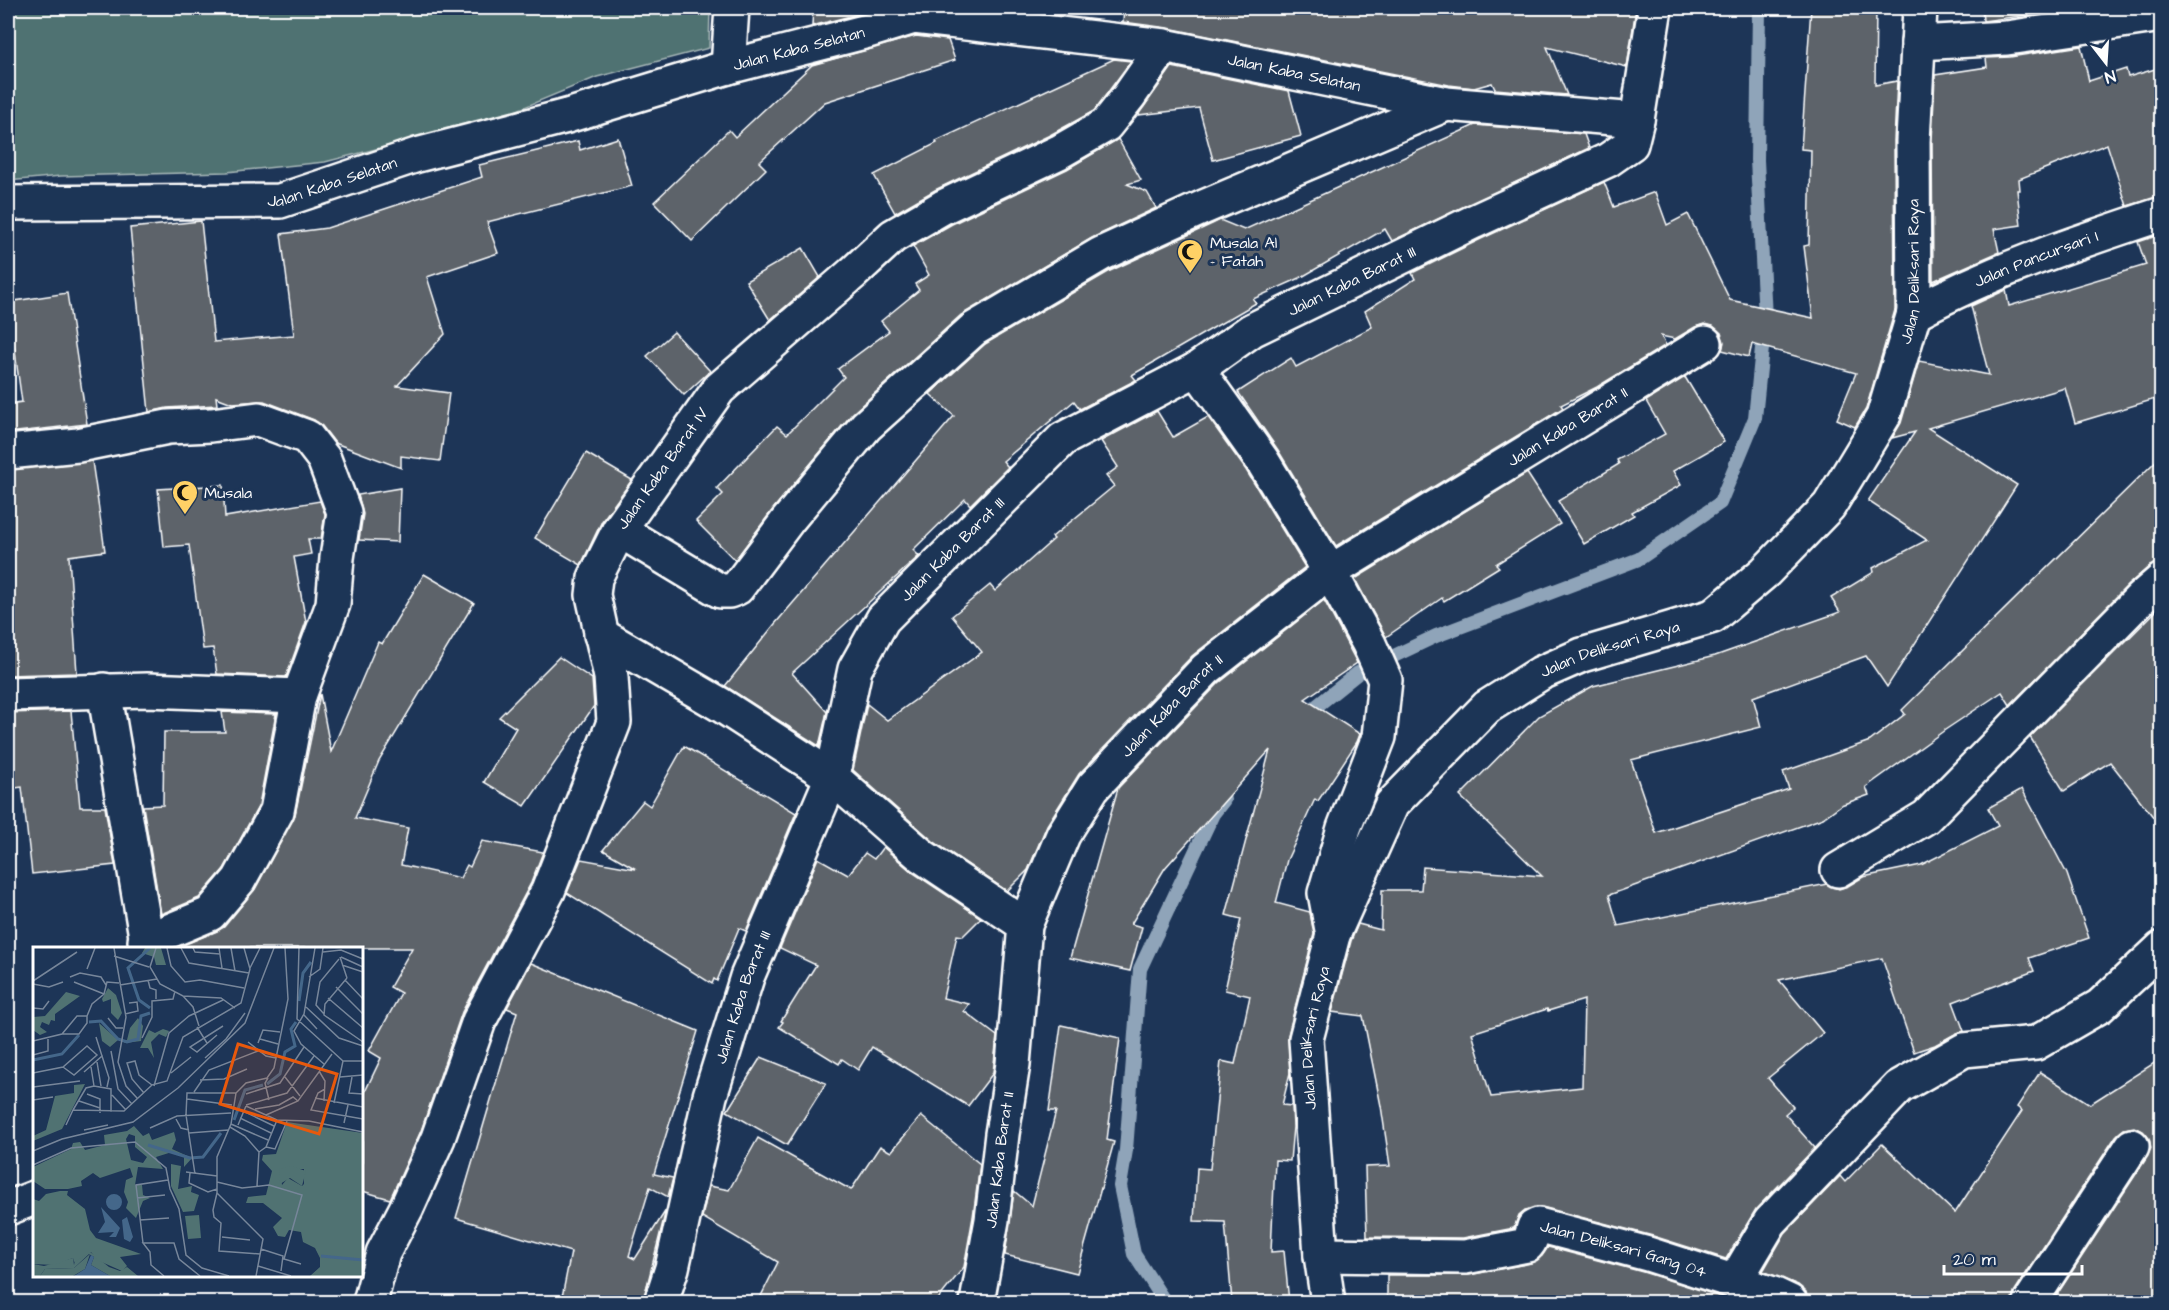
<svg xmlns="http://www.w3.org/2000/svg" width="2169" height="1310" viewBox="0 0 2169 1310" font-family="'Architects Daughter',sans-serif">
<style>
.grass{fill:#507272;stroke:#a8b8b8;stroke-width:1.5}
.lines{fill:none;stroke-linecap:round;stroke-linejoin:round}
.stream{stroke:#8fa4b9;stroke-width:14}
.building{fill:#5d646a;stroke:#fff;stroke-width:1.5;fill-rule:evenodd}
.minor-casing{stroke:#fff;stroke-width:38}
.minor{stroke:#1d3557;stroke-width:33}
.labels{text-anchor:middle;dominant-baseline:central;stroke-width:6;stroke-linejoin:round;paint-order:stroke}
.street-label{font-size:16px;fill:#fff;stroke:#1d3557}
.poi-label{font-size:16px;fill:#fff;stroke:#1d3557;text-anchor:start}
.inset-river{fill:none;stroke:#44678a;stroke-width:3}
.inset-road{fill:none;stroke:#77869a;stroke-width:1.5}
.view{fill:#e8590c;fill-opacity:0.15;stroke:#e8590c;stroke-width:3}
.inset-edge{fill:none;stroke:#fff;stroke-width:3}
</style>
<rect width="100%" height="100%" fill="#1d3557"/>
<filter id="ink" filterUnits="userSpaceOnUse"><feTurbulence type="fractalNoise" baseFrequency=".0167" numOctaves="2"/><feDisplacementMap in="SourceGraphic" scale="12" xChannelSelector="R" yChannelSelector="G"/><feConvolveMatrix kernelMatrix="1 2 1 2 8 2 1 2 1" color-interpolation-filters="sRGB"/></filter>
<g filter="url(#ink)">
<polygon class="grass" points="8,8 710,8 709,48 597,77 498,118 325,162 227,172 61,176 8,181"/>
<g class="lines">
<g class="stream">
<polyline points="1303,717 1358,673 1436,636 1639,559 1720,503 1755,418 1765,318 1757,160 1759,8"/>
<polyline points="1165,1302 1134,1254 1120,1186 1126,1150 1140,969 1213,814 1224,800"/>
</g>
</g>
<g class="building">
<polygon points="813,8 881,8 812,26"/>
<polygon points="1124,8 1636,8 1627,67 1547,47 1567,95 1495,89 1492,83 1474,88 1449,85 1168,28 1123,22"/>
<polygon points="1811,8 1876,8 1875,85 1897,81 1894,141 1895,310 1866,409 1855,427 1837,419 1856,373 1752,344 1749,357 1722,350 1724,342 1721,333 1713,326 1704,324 1695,327 1675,339 1661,336 1666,345 1597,387 1561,405 1563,408 1336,546 1278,450 1238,392 1291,358 1296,367 1372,327 1365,311 1415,279 1412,273 1481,239 1604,182 1614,207 1655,192 1667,225 1688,214 1730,300 1813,318 1804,246 1809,245 1811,150 1801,149"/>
<polygon points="1982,8 2073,8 2073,9 1983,21"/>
<polygon points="916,36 948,40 955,60 825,102 759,162 766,169 692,241 654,202 729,130 735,137 812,65"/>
<polygon points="2081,46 2089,81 2126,69 2128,77 2162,67 2162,196 2127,206 2107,144 2019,179 2020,190 2017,190 2021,225 1994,229 1999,252 1933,281 1932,141 1935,75 1987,67 1986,58 2010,57"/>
<polygon points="1114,59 1131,61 1094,111 1050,135 935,190 895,213 874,175 937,143 936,141"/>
<polygon points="1172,67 1289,91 1301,136 1213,160 1199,108 1138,115"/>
<polygon points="1475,125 1584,134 1589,148 1392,241 1385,229 1300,278 1253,299 1256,303 1132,375 1136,380 1080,409 1074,401 1003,461 1008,467 970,505 965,499 913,550 919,556 792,673 827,712 819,746 725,686 774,625 954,416 930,394 985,344 1110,271 1212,224 1220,220 1244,230"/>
<polygon points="618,138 632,186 487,222 498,253 427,277 445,334 397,386 449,393 440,461 401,456 401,468 335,443 322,426 314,420 264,401 232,403 216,397 217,405 167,408 149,412 130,228 201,221 214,342 294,335 281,234 327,228 482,177 479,165 578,141 580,150"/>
<polygon points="1118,139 1141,180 1127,184 1147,192 1156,208 1092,238 961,315 852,414 774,508 735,560 696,521 723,494 717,488 777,426 787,434 844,377 838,369 889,331 881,321 919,290 915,284 929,275 913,246 952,224 1067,169"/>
<path d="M2162,234v163l-87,26 -10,-35 -137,40 89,57 -130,202 -21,-31 -113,41 8,30 -130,33 25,73 133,-44 -6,-17 87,-31 35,-27 -3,-4 260,-255v107l-12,4 -23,20 -117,119 -8,-13 -57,38 -79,57 3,8 -28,10 -18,13 -214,77 9,31 209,-42 12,5 9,-3 15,-9 58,-12 77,-39 -10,-18 34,-19 45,85 22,64 -60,20 5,13 -81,31 11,29 -9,3 -20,11 -21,7 -32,-94 -103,22 44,53 -55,45 25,29 -8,7 30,34 -59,61 -30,50 -73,-23 -111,-29 -17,3 -6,5 -5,13 -51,10 -96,-1 -2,-70 25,-1 -9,-60 -18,-90 -31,-4 19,-71 7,-17 23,6 1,-40h39l2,-23 119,9 -82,-80 79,-80 54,-30 122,-30 125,-44 -9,-14 43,-26 -1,-4 54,-28 -59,-39 47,-69 -23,6 9,-15 18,-62 70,14 -18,-69 35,-16 3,16 137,-41 -8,-23zM1584,1000l-2,87 -91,10 -19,-64 75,-24 1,2z"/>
<polygon points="803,248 820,277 770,320 746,281"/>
<polygon points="67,293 87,424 8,433 8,404 22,402 8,302"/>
<polygon points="674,332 710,371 684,395 647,356"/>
<polygon points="1685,377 1724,442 1673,471 1681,485 1632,512 1634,515 1584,544 1558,501 1619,464 1617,460 1665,434 1646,401"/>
<polygon points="1157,411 1173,437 1208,417 1246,470 1305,567 1192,656 1079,774 1047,825 1028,870 1007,891 933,841 853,770 867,704 887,720 982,652 952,616 990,585 995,591 1054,539 1052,537 1114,486 1106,476 1118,467 1101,441"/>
<polygon points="586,453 632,480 602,521 581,565 535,538"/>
<polygon points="92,461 105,551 69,556 77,673 8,675 8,470"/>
<polygon points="1527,473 1560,524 1496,564 1499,567 1444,601 1442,598 1386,637 1355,579"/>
<polygon points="223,485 225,517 320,501 325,514 321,539 308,539 311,554 294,557 306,622 286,677 217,674 213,648 203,649 189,545 164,547 158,489"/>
<polygon points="400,488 398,542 359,540 363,514 358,495"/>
<polygon points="424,574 474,603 379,761 355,818 408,828 401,865 460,878 467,865 470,867 482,841 543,852 531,883 462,1012 421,1131 390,1199 362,1191 362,1098 381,1058 369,1051 401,993 390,987 412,948 176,948 217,931 224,927 255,889 295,815 320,694 331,752 378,642 382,644"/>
<polygon points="1324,600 1357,663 1305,699 1360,734 1357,742 1318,801 1315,799 1287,860 1276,903 1310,912 1314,934 1288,1035 1290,1073 1282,1105 1292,1106 1293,1127 1290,1161 1275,1160 1271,1252 1284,1251 1289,1302 1232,1302 1225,1222 1194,1221 1197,1168 1210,1169 1221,1061 1235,1064 1250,996 1225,990 1241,919 1226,915 1270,750 1165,868 1131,924 1142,927 1130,971 1070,958 1118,788 1219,683"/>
<polygon points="2162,605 2162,828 2110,762 2064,791 2030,737"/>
<polygon points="559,657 592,679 594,706 525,806 484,782 516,728 499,717"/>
<polygon points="71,711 80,807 105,807 115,865 32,874 22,787 8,789 8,713"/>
<polygon points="222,712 276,714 259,805 224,869 199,898 161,914 143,806 163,805 164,732 225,732"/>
<polygon points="684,746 796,813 746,931 739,928 717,981 714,979 712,984 567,893 581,859 636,869 603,850 643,801 650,806"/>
<polygon points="883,847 912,872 981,918 963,936 957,935 943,998 969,1004 964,1011 997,1036 993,1073 968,1106 872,1047 858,1070 842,1059 839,1064 779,1027 783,1022 781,1021 816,965 780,948 818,858 848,875 865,853 874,859"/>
<polygon points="531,963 698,1031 654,1174 673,1178 668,1197 650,1187 629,1256 635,1259 666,1210 643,1302 561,1302 571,1252 456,1218 517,1012 507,1008"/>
<polygon points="1061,1025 1120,1038 1107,1140 1114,1142 1077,1273 1005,1255 1014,1191 1032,1206 1056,1111 1049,1111"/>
<polygon points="761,1057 826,1083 787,1145 727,1111"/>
<polygon points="2162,1058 2162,1302 2052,1302 2148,1156 2151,1148 2149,1138 2143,1131 2134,1127 2124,1129 2116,1136 2014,1292 2012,1302 1808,1302 1806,1292 1798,1285 1763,1271 1785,1233 1840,1176 1845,1182 1882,1144 1955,1213 2022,1111 2017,1107 2040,1072 2090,1104"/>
<polygon points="921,1116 980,1164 973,1217 964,1267 936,1302 758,1302 778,1262 702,1217 709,1186 729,1190 758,1138 851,1190 880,1146 891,1152"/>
<polygon points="1548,1247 1643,1272 1738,1302 1387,1302 1387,1275 1469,1275 1531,1263 1542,1256"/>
</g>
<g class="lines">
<defs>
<g id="minor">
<polyline points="1918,43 2007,38 2162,15"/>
<polyline points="728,67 732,8"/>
<path id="s1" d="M8,203l272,-2 137,-46 150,-39 161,-49 140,-36 46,-14 250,29 282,58 191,16"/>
<path id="s2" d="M1914,313c79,-43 163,-71 248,-99"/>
<polyline points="1197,369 1262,460 1330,572 1369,644 1385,680 1379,737 1344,828 1325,893 1333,935"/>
<polyline points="8,452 78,445 168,427 211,425 258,419 307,437 324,459 344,512 337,558 333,604 299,696 277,811 239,880 210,914 145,941"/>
<polyline points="619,530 720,591 729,591 737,588 788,520 866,426 974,329 1101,254 1204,207 1446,104"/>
<polyline points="601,635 721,705 832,777 922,856 1025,925"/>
<polyline points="104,690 148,948"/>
<polyline points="8,694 147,690 299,696"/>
<polyline points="1838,870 1926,817 2140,599 2162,580"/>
<polyline points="8,1208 34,1198"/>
<path id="s3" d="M1321,1255l144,2 62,-12 3,-4 4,-14 4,-2 110,29 125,40 17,8"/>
<polyline points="1735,1281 1770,1222 1899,1087 1964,1050 2036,1043 2100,1006 2162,948"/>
<path id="s4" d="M370,1302l13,-49 24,-46 31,-69 41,-117 69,-130 66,-169 -3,-45 -18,-82 2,-17 24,-48 100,-141 134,-116 40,-37 50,-29 116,-55 47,-27 23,-29 35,-50"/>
<path id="s5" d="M661,1302l11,-34 38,-172 37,-119 85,-200 23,-108 28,-50 180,-180 134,-70 55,-39 221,-108 135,-62 23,-16 6,-24 18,-112"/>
<path id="s6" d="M977,1302l15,-82 10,-86 11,-70 12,-139 38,-90 30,-48 113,-118 124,-97 375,-229"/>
<path id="s7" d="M1328,1302l-7,-47 -15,-216 27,-104 59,-131 95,-97 54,-34 41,-18 131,-39 52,-44 64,-66 54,-89 31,-104 -1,-172 7,-133"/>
<polyline points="2030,1302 2132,1146"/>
</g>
</defs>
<use href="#minor" class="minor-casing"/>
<use href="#minor" class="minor"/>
</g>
</g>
<defs>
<symbol id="mosque-pin" viewBox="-11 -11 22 30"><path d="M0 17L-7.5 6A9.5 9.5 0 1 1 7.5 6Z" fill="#ffd166" stroke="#1d3557"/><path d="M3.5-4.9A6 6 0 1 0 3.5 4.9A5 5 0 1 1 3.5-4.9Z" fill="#111"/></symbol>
</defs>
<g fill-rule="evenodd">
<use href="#mosque-pin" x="1175" y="237" width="30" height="40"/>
<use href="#mosque-pin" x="170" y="478" width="30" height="40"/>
</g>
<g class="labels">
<g class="street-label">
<text stroke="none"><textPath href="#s1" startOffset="813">Jalan Kaba Selatan</textPath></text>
<text stroke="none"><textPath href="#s1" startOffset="1317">Jalan Kaba Selatan</textPath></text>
<text stroke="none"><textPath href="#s1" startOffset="327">Jalan Kaba Selatan</textPath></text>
<text stroke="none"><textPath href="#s2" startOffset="134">Jalan Pancursari I</textPath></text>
<text stroke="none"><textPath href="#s7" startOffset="1310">Jalan Deliksari Raya</textPath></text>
<text stroke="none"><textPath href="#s5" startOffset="1306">Jalan Kaba Barat III</textPath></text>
<text stroke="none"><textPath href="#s6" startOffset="1134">Jalan Kaba Barat II</textPath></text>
<text stroke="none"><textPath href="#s4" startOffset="906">Jalan Kaba Barat IV</textPath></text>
<text stroke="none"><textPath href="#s5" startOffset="820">Jalan Kaba Barat III</textPath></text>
<text stroke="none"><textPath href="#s7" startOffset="788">Jalan Deliksari Raya</textPath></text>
<text stroke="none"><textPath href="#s6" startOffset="648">Jalan Kaba Barat II</textPath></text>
<text stroke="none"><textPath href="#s5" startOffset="316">Jalan Kaba Barat III</textPath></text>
<text stroke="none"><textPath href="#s7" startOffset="266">Jalan Deliksari Raya</textPath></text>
<text stroke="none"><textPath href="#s6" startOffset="144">Jalan Kaba Barat II</textPath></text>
<text stroke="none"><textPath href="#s3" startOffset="320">Jalan Deliksari Gang 04</textPath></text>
</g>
<g class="poi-label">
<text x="1210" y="243">Musala Al<tspan x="1210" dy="18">- Fatah</tspan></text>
<text x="204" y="493">Musala</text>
</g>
</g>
<g transform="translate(33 947)">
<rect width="330" height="330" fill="#1d3557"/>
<path d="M112,1h16l5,17h-10l-2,-8 -12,-4zM75,41l8,7 6,18 -4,7 -7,-7v-14l-8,3 -1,-3zM33,45l14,4 -25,18v7l-4,-1 -2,5 -7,-3 -2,5 7,5 -7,3 -7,-5v-13l12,-1zM105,71l5,8 -2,15 -16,2 -4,-3h6l3,-12zM66,76l19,17 -8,7 -8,-6zM130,82l6,2 -3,6 -7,-3 -8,8 3,16 -6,-10h-8l9,-18 6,3zM52,137l-23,45 -29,12v-5l13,-6 9,-34 19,-3v-8zM254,175l76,11v143h-53l10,-9v-9l-5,-10 -12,-6 -2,-10 -12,-2 -4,7 -7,-1 -5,-9 9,-9 -19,-15h-17l2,-6 18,-2 6,-24 -10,-11 1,-5 13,-1zM247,222h24v15l-2,2 -14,-8 -6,7zM138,217l10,2 -3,23 14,-3 -1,6 8,3 -5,16 -11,1 -12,-26zM166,268l2,23 -13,1 -3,-23zM56,304l20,16 11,4 7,-4 11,9h-28l-19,-11 3,-8 -5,-3 -15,14 -29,1 -5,7h-7v-12l11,2 29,-8 1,7 1,-5z" fill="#507272" fill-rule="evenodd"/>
<path d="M101,179l9,10 6,-3 3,7 22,-8 2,8 -4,9 20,9 -8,9v-12l-12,-3 -16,5 7,12 -25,-2 -3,18h7l1,10 7,3 -7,3 -7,17 -10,-10 2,-6 -4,-10 2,-12 7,-3 -3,-9 -30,10 -7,-5 -12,8 1,5 -14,3h-23l-12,-8v-14l38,-18 2,-6 7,-1 5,8 20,-5 -1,-10 23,-4zM96,187l6,2v11l12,10 -4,6 -12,-3 -5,-21zM258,219l15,5 -4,15 -12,-8 -10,6 -1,-15zM27,244h8l-1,4 18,14 5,21 6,8 45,16 -21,3 7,9 -5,5 -25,-11 -6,-8 -17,10 -1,-4 -19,7 -21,-1v-65l6,2 7,-7zM57,307l-5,15 -12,7h-33l5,-7 29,-1z" fill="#507272" fill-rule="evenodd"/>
<path d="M73 255a8 8 0 1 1 16 0a8 8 0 1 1-16 0ZM68,260l19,21 -4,9h-7l5,-5 -16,1 7,-11zM94,270l6,20 -3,5 -6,-3 -2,-19zM58,308l3,2 -3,8 19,11h-36l11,-7z" fill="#44678a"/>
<path class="inset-river" d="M117,1l-22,20 11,32 11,8M266,54l4,-28 8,-11M56,75l12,-1 17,18 9,3 11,-3 3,-23 9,-3M0,113l29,-6 17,-19M234,137l13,-10 5,-22 10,-6 -4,-17 5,-7M201,173l11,-30 18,-5M115,198l42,13 13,-1 18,-24M288,309l42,4"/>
<path class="inset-road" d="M81,1l12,69 -8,45 8,24 11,12M123,1l-6,19 10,17 23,12 38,2 14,10M134,1l4,18 14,16 15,-2 44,8M148,1l8,15 60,10M160,1l2,4 25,2M186,1l3,20M198,1l4,23M266,1l-2,71 46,42h20M282,1l-11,66 -10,17 7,13 23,20M290,5l18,-2 22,9M81,9l35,11M307,10l7,21M308,10l22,10M309,18l21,7M217,21l10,-20M54,22l8,-21M37,30l10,-4 21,4 5,8M276,30l11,-8 3,-21M314,31l-22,26 -1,11 39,27M115,33l2,8 6,2v9M312,33l18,19M0,34l44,-29M41,35l30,12M0,37l16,3 14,-5M87,38l37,-6M303,40l27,27M150,49l10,11 6,19M295,51l35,30M273,60l33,31 24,8M0,61l10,1 6,-8M92,67l13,-3 -1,-9 -8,1M291,67l-8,-9 4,-23 19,-23M271,68l13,14M75,71l8,10h7M164,80l10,16M29,87h17l8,-11v-7M184,88l-20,17 -7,-5 33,-21M109,91l10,-21v-16l21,-2 2,-8M227,92l18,5M0,94l29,-7 15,-18h10l5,-12 12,-10 3,-12 12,1M215,95l18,14 10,2M225,96l5,-13 17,2M78,104l7,38 14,15M0,108l15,-4v-12M69,109l7,22 -2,9M172,111l21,-19 19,-26M64,115l4,24M58,120l3,19M286,124l6,10 -1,20M51,125l18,-16 -6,-19M0,126l30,-6 24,-21 10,9 -23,20 -11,-8M138,126l20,-16M252,130l15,19M307,130l23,-2M319,130l-3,16 14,1M235,131l-3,5 4,17M167,133l24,-1 23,-10M121,139l15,-53 20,-17 34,-16M0,140l47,-6M292,142l-7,4 -7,17 52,9M161,145l15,-22 49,-19M111,146l-12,-14 -5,-16 8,-2 4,14 13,10 15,-4 16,-44 58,-34 9,-34 -6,-21M54,147l13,5v14M213,147l34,-11 24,-36M79,148l14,15M282,151l48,9M154,152l45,6M0,153l20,-3M46,154l21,7M301,156l9,-42M213,158l41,-12 27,-37M213,159l31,14 32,1 54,11M222,162l24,-4 14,-8 5,4M40,163l13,-22 8,-2 17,3v23M210,164l31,15M233,168l32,-14 34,-47M207,171l31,15M143,172l5,9 8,2M311,176l4,-18M198,177l37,16M33,178l7,-15 51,1 28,-26M205,178l8,-19M197,180l15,9 14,16 -2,34M117,181l27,-12 54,-3M51,183l24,-5M156,186l39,-3M233,200l9,2 12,-28M0,204l29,-12 71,-17 45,-34 67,-65 29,-75M226,205l7,-5 11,-27M0,218l38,-17 64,-6 31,26 4,21 9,20 7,46 16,13 27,8M153,225l31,4M157,226l-1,10 19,9 9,-3M162,227l-9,-59 1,-22h49M184,235l25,6 27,-3 33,10 -18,64 17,5M184,246l-4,17 1,7 7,6 -2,28 41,3M104,251l28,-3M107,273l29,-2M189,290l28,3M110,296l-7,-58 32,-5M228,302l22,7 -2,15M225,319l33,10M131,329l-13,-11 -1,-13 -7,-9h31l5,16 21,17M223,329l7,-37 -46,-46v-36l14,-33 5,-31 10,-10 21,-5 7,-10 14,-69 -3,-51"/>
<path class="view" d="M205,97l99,30 -18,60 -99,-30z"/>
<rect width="330" height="330" class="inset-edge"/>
</g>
<rect width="2169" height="1310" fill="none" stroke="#1d3557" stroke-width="30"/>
<rect x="15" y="15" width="2139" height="1280" fill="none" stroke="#fff" stroke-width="2" filter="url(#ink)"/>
<g transform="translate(2106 63) rotate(163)" stroke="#1d3557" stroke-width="4.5" paint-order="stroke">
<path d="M0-4.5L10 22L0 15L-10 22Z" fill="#ffffff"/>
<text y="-9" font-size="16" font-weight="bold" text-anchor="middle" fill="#ffffff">N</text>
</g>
<path d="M1944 1265v9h138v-9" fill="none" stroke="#ffffff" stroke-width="3"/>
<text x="1953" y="1265" font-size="18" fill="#ffffff" stroke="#1d3557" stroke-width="4.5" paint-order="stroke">20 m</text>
</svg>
